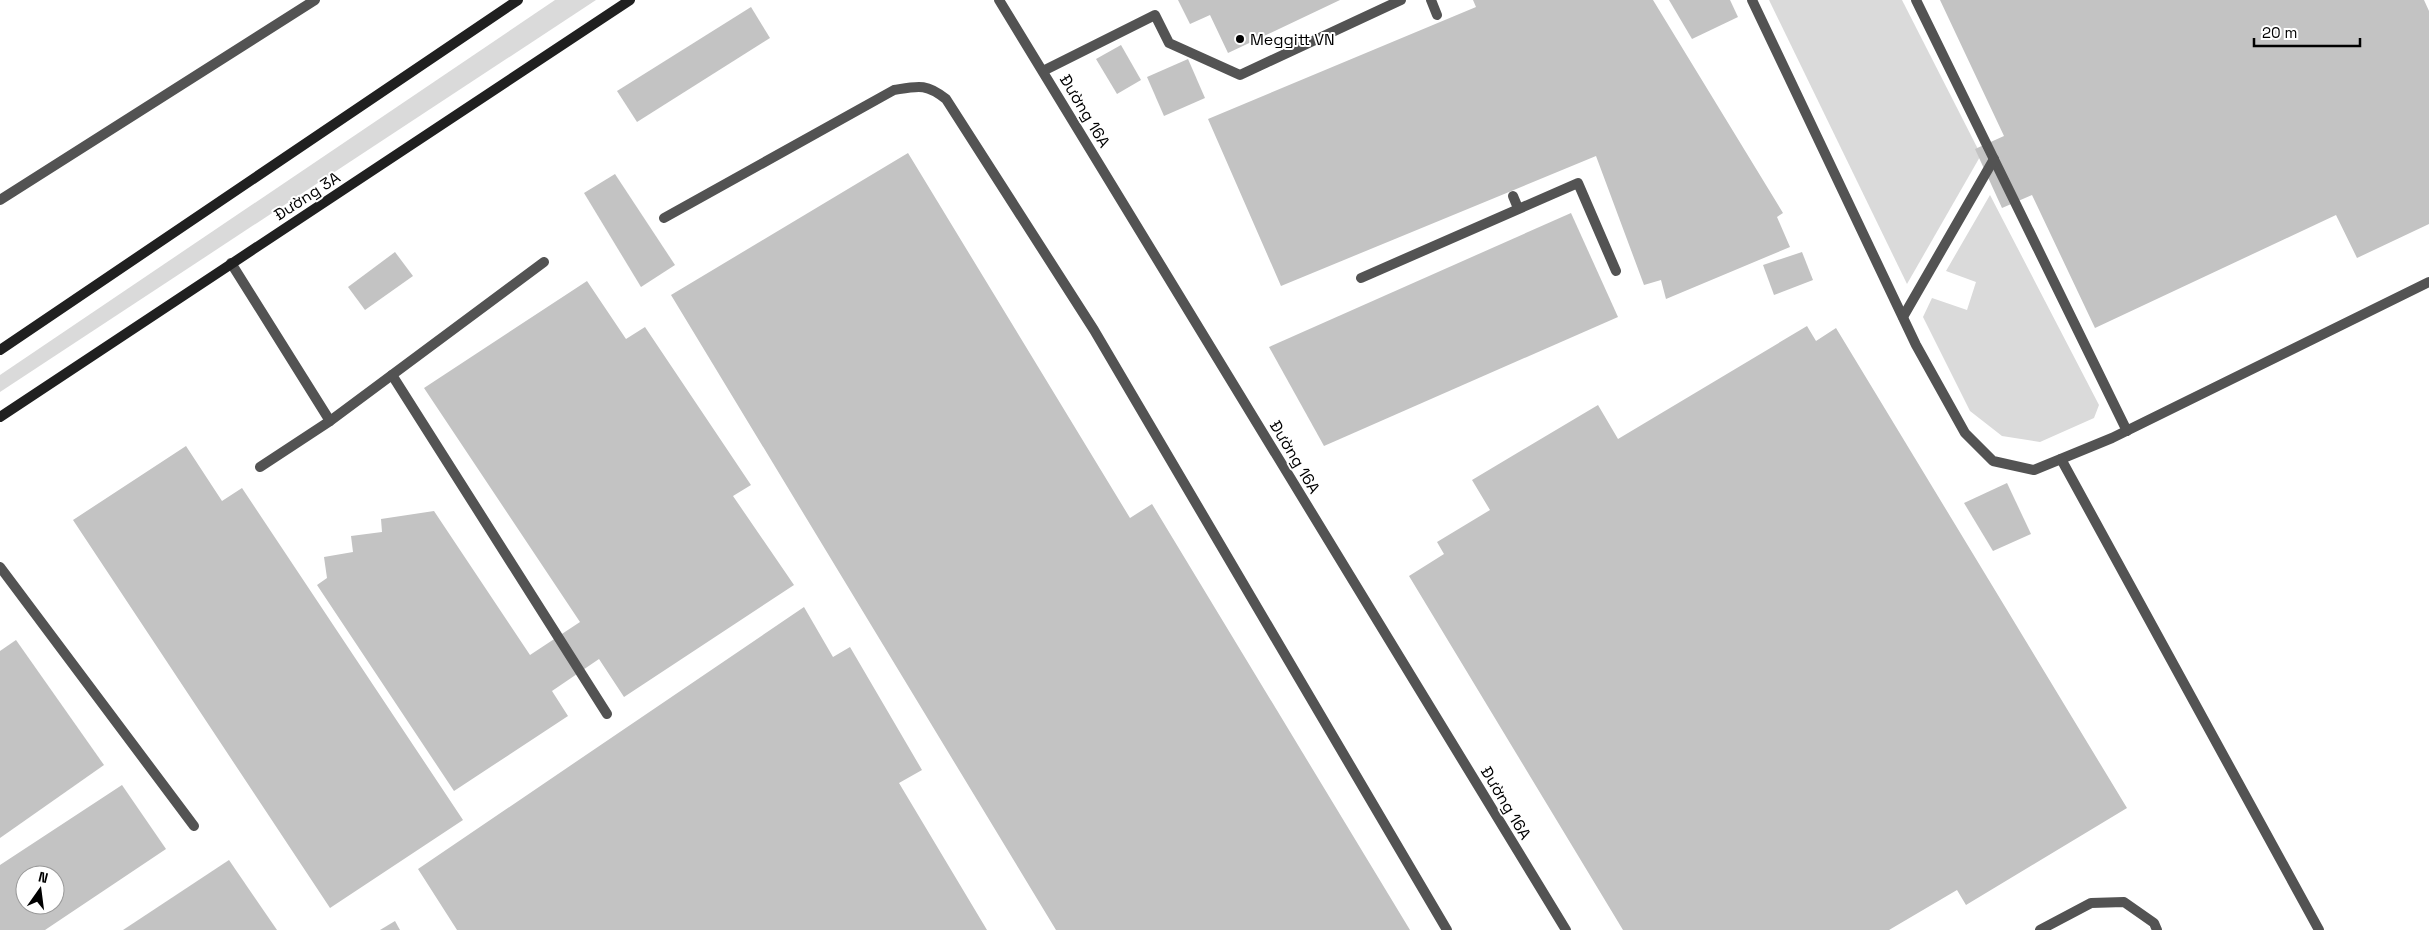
<svg xmlns="http://www.w3.org/2000/svg" width="2429" height="930" viewBox="0 0 2429 930" font-family="'Space Grotesk',sans-serif">
<style>
.green{fill:#dadada}
.building{fill:#c3c3c3;fill-rule:evenodd}
.lines{fill:none;stroke-linecap:round;stroke-linejoin:round}
.lane{stroke:#535353;stroke-width:10}
.street{stroke:#535353;stroke-width:10}
.secondary{stroke:#202020;stroke-width:10}
.poi-dot{fill:#000;stroke:#fff;stroke-width:2}
.labels{text-anchor:middle;dominant-baseline:central;stroke-width:4;stroke-linejoin:round;paint-order:stroke}
.poi-label{font-size:16px;fill:#000;stroke:#fff;text-anchor:start}
.street-label{font-size:16px;fill:#000;stroke:#fff}
</style>
<rect width="100%" height="100%" fill="#fff"/>
<g class="green">
<polygon points="555,0 596,0 0,392 0,375"/>
<polygon points="1769,0 1902,0 1981,155 1907,284"/>
<polygon points="1990,195 2099,405 2094,418 2040,442 2002,436 1970,411 1923,317 1932,298 1967,310 1976,282 1946,271"/>
</g>
<g class="building">
<polygon points="1178,0 1340,0 1228,53 1210,15 1190,24"/>
<polygon points="1473,0 1653,0 1783,213 1777,217 1790,247 1666,299 1661,280 1644,285 1596,156 1281,286 1208,119 1476,7"/>
<polygon points="1669,0 1730,0 1738,17 1692,39"/>
<polygon points="1940,0 2424,0 2429,11 2429,224 2357,258 2336,215 2095,328 2032,195 2002,208 1975,149 2004,136"/>
<polygon points="751,7 770,38 637,122 617,91"/>
<polygon points="1121,45 1141,80 1117,94 1096,59"/>
<polygon points="1188,59 1205,98 1164,116 1147,77"/>
<polygon points="908,153 1130,518 1152,504 1410,930 1056,930 671,295"/>
<polygon points="615,174 675,265 641,287 584,193"/>
<polygon points="1571,213 1618,317 1324,446 1269,347"/>
<polygon points="395,252 413,276 365,310 348,287"/>
<polygon points="1802,252 1813,280 1774,295 1763,265"/>
<polygon points="587,281 626,339 645,327 751,485 733,496 794,585 624,697 599,659 552,691 568,716 454,791 317,585 327,578 324,557 353,552 351,536 382,532 381,519 434,511 530,655 580,622 424,388"/>
<polygon points="1807,326 1816,341 1836,328 2127,808 1966,905 1957,890 1889,930 1623,930 1409,576 1444,554 1437,542 1490,510 1472,480 1598,405 1618,439"/>
<polygon points="186,446 222,501 242,488 463,820 330,908 73,520"/>
<polygon points="2007,483 2031,534 1993,551 1964,503"/>
<polygon points="804,607 833,657 850,647 922,770 899,783 987,930 457,930 418,869"/>
<polygon points="16,640 104,765 0,838 0,651"/>
<path d="M122,785l44,64 -121,81h-45v-65zM25,875h30v30h-30z"/>
<polygon points="229,860 277,930 123,930"/>
<polygon points="395,921 400,930 380,930"/>
</g>
<g class="lines">
<g class="lane">
<polyline points="1431,0 1437,15"/>
<polyline points="1752,0 1916,345 1965,433 1993,461 2034,470 2112,438 2429,282"/>
<polyline points="1916,0 2127,431"/>
<polyline points="1043,71 1155,15 1169,43 1240,75 1401,0"/>
<polyline points="1513,196 1518,208"/>
<polyline points="0,200 315,0"/>
<path d="M664,218l230,-128c24,-4 32,-7 52,9l148,231 353,600"/>
<polyline points="231,263 330,421"/>
<polyline points="1361,278 1578,183 1616,271"/>
<polyline points="1903,317 1994,159"/>
<polyline points="392,375 607,714"/>
<polyline points="2061,459 2319,930"/>
<polyline points="260,467 330,421 544,262"/>
<polyline points="0,567 194,826"/>
<polyline points="2040,930 2091,903 2124,902 2154,923 2157,930"/>
</g>
<polyline class="street" points="999,0 1566,930"/>
<g class="secondary">
<polyline points="0,350 518,0"/>
<polyline points="0,417 630,0"/>
</g>
</g>
<circle class="poi-dot" cx="1240" cy="39" r="5"/>
<g class="labels">
<g class="poi-label">
<text x="1250" y="39">Meggitt VN</text>
</g>
<g class="street-label">
<text transform="translate(1085 111) rotate(59)">Đường 16A</text>
<text transform="translate(307 196) rotate(-33)">Đường 3A</text>
<text transform="translate(1295 457) rotate(59)">Đường 16A</text>
<text transform="translate(1506 803) rotate(59)">Đường 16A</text>
</g>
</g>
<g transform="translate(40 890) rotate(14)"><circle r="24" fill="#ffffff" stroke="#999999"/>
<path d="M0-4L9 19L0 12L-9 19Z" fill="#000000"/>
<text y="-8" font-size="14" font-weight="bold" text-anchor="middle" fill="#000000">N</text>
</g>
<path d="M2254 38v8h106v-8" fill="none" stroke="#000000" stroke-width="2.5"/>
<text x="2262" y="38" font-size="15" fill="#000000" stroke="#ffffff" stroke-width="4" paint-order="stroke">20 m</text>
</svg>
